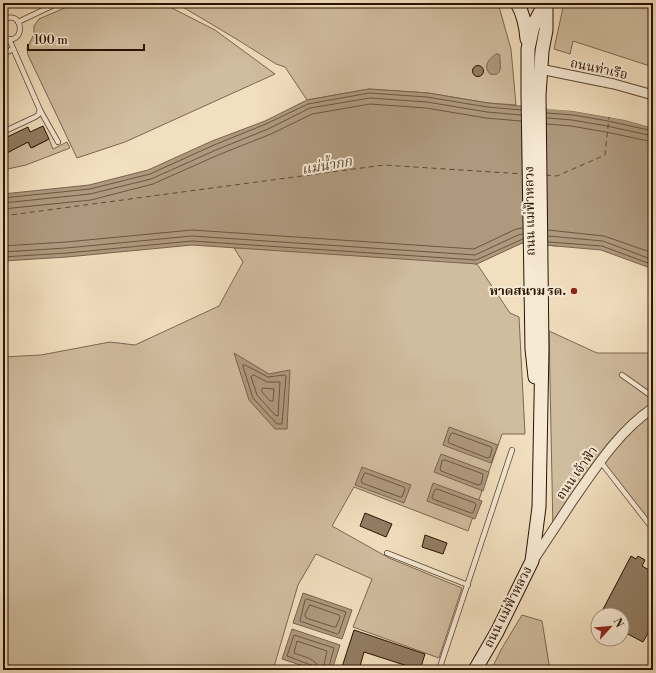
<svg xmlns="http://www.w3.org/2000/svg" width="656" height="673" viewBox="0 0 656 673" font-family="'Libre Bodoni','Noto Serif Thai',serif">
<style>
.green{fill:#d0bc9f;stroke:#7c6750}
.water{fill:#ae997e;stroke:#79634c}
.pier{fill:#f2dfbf}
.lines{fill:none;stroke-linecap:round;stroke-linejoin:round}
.shore{stroke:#6c563f;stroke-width:1}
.ferry{stroke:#5e4832;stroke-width:1;stroke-dasharray:5 4;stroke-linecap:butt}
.building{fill:#927d63;stroke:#291200}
.lane-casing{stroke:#5b4530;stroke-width:6}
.street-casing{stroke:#5b4530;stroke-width:11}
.secondary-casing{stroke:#291200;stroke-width:15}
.lane{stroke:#f7ead5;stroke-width:4.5}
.street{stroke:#f7ead5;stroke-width:9}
.secondary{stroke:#f7ead5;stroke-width:13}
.poi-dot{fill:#8f2418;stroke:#f7ead5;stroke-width:1.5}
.labels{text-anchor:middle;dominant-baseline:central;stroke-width:4;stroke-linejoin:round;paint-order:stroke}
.street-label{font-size:13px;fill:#291200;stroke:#f7ead5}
.poi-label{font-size:13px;font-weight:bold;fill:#291200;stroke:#f7ead5;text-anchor:end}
.water-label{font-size:14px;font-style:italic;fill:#5e4832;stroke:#f7ead5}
</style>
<rect width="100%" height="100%" fill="#f2dfbf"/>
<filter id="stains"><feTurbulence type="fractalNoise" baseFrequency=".005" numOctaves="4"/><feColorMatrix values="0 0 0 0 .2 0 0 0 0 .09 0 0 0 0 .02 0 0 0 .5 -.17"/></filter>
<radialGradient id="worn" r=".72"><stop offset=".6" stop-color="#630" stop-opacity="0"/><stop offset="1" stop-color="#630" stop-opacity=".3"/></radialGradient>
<g class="green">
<polygon points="76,3 162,3 215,30 275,74 125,142 77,158 28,55 27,48 34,34 34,26 39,19"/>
<polygon points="176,3 498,3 511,49 516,105 488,103 428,93 369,89 307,100 285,67 276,64 238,40"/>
<polygon points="564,3 653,3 653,67 573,41 570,54 554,49"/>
<polygon points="49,139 53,149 67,142 70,148 26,165 3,170 3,160 8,157 6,153 28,142 32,148"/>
<polygon points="385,224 557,246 522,243 475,264 477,264 510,313 519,317 525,434 502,434 468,531 354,487 332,526 389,558 462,588 439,658 353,627 372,579 316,554 298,585 273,670 3,670 3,357 41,355 110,342 135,345 219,306 243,262 234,248 289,246"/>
<polygon points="549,331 597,353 653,353 653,529 600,461 553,531"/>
<polygon points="522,615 542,621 550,670 491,670 502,648"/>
</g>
<g class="water">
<path d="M496,54h2l2,1c-1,8 5,22 -10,19 -7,-8 -2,-14 6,-20z"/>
<polygon points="369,89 428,93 488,103 573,111 625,120 653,128 653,269 601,250 522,243 477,264 192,245 67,257 3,261 3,194 89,185 148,170 212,141 265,121 307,100"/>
<polygon points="234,353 269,374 290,370 287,429 275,429 249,400"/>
<polygon points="449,427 498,445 491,463 443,445"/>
<polygon points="441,454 489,472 483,491 434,472"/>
<polygon points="362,467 411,485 404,503 355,485"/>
<polygon points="433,483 482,501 475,519 427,501"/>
<polygon points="303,593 352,610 342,639 293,623"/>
<polygon points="292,629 340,645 332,670 315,670 282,659"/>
</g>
<polygon class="pier" points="547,107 573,109 625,118 653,126 653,128 625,120 573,111 547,109"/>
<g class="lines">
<g class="shore">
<polyline points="547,113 573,115 608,121 653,131"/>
<polyline points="547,118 572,120 607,126 653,136"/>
<polyline points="547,124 571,126 606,132 653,142"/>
<polyline points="3,198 90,189 150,174 214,145 266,124 308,104 369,93 427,97 487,107 521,110"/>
<polyline points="3,203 90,194 151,179 216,150 268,129 310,108 370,98 427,102 487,112 521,115"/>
<polyline points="3,209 91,200 153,184 218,155 271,134 312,114 370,104 426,108 486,118 521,121"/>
<polyline points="548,230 604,236 653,253"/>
<polyline points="548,236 603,241 653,260"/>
<polyline points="548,242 602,246 653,265"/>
<polyline points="3,246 66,242 192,230 474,249 516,229 523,228"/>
<polyline points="3,252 66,248 192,236 475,255 518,235 523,234"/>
<polyline points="3,257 67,253 192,241 476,260 523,239"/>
<polygon points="243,365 245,365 268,377 284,375 286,376 282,424 277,424 253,398"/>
<polygon points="254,375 267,382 280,382 278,416 275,415 257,395 251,377"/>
<polygon points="263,388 274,389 273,401 270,401 262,392 262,389"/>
<polygon points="453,433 491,447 492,449 490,457 487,458 449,443 448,441 451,434"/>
<polygon points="445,460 483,474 483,476 481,484 478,485 441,471 440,469 442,461"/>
<polygon points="366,473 404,487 405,489 402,497 400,497 362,483 361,481 364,474"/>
<polygon points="437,489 475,503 476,505 473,513 471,513 433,499 432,497 435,490"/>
<polygon points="307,599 346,612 339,633 337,634 300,621 305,600"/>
<polygon points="310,605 339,615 340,617 336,627 334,627 306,618 305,615"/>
<polyline points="314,670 314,667 311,665 287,656 294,635 334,648 328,670"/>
<path d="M319,670c-1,-12 -16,-13 -25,-17l3,-12 30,10 -4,19"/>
</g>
<g class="ferry">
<polyline points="546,175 557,176 605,155 609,117"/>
<polyline points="3,216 384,165 523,174"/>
</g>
</g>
<g class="building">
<circle cx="478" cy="71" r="5.5"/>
<polygon points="43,126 49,139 31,148 28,142 3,155 3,139 28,127 30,132"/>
<polygon points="365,513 392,524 386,537 360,526"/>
<polygon points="425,535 447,543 443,554 422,547"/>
<polygon points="631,556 636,559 638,556 645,560 642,566 651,571 648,577 653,580 653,624 643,642 622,631 622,615 600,615"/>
<polygon points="354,630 425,654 420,670 364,652 359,670 341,670"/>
</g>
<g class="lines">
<defs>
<g id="lane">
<path d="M3,20c22,-13 23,29 0,17"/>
<polyline points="18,22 58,3"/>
<polyline points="3,54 13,49"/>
<polyline points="40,110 58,142"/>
<polyline points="3,132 35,117 38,115 40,110 9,39"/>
<polyline points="622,375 653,397"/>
<polyline points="600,461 653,529"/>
<polyline points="387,553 468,585"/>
<polyline points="439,670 512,450"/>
</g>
<g id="street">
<polyline points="540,69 614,84 653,95"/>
<path d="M534,559c13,-20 26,-39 39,-59 23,-33 46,-69 80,-92"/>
</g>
<g id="secondary">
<path d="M517,3c7,12 9,23 10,36"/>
<polyline points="535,377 532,349 528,95 528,49 533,26 545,3"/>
<polyline points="475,670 497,632 532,561 539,507 542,349 539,95 542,51 546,30 546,3"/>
</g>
</defs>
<use href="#lane" class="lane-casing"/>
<use href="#street" class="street-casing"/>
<use href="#secondary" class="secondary-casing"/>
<use href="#lane" class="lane"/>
<use href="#street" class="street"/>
<use href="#secondary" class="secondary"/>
</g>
<circle class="poi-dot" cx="574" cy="291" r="4"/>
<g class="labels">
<g class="street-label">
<text transform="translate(599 69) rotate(12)">ถนนท่าเรือ</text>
<text transform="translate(530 211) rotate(-91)">ถนน แม่ฟ้าหลวง</text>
<text transform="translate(577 473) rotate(-55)">ถนน เจ้าฟ้า</text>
<text transform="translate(508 607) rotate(-63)">ถนน แม่ฟ้าหลวง</text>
</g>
<g class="poi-label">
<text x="566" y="291">หาดสนาม รด.</text>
</g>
<g class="water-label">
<text transform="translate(327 166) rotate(-10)">แม่น้ำกก</text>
</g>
</g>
<rect width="656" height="673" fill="none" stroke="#f2dfbf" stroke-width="16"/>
<rect x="4" y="4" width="648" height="665" fill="none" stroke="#291200" stroke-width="2"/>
<rect x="8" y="8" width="640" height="657" fill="none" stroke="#291200"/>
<g transform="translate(610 627) rotate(63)"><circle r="19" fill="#f7ead5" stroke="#a59480"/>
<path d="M0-3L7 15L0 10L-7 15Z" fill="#8f2418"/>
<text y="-6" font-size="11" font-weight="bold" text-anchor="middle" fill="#291200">N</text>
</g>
<path d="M28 44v6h116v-6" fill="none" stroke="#291200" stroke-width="2"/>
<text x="34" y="44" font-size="12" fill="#291200" stroke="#f7ead5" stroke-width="3" paint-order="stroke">100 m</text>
<rect width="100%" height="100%" filter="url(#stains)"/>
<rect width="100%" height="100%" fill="url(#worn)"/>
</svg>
